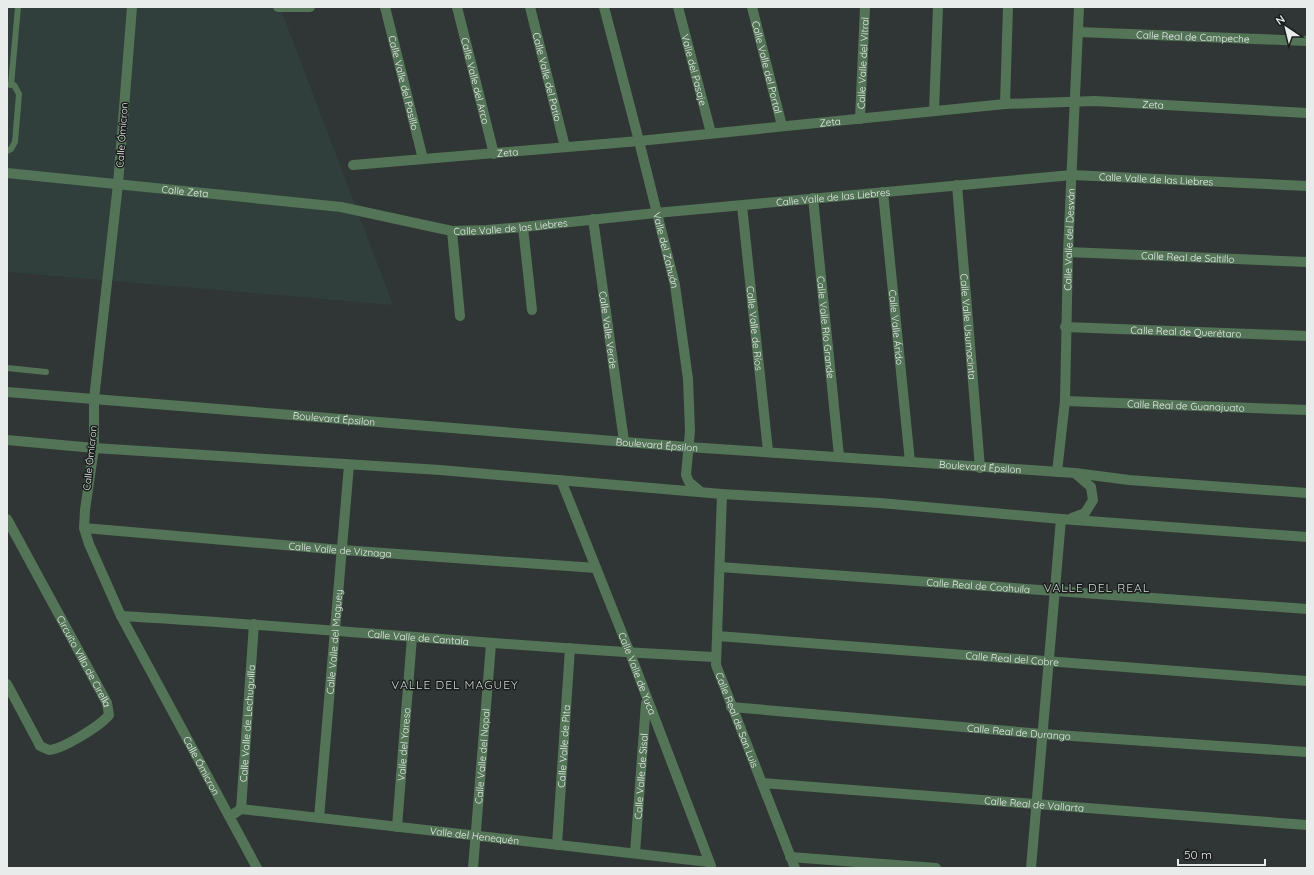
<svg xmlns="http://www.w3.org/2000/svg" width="1314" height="875" viewBox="0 0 1314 875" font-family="Quicksand,sans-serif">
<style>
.built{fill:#303f3b}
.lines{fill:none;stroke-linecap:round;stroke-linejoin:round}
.service{stroke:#537456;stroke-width:6}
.minor{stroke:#537456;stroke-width:10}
.tertiary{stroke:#537456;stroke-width:10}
.labels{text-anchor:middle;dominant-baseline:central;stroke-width:3;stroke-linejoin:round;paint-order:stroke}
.street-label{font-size:10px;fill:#e8edeb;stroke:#1a1d1c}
.quarter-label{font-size:12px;letter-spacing:1px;fill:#ced6d4;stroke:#1a1d1c}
</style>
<rect width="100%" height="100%" fill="#303635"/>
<polygon class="built" points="7,7 280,7 393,305 7,272"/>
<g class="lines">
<g class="service">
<polyline points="7,84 14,85 19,94 15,142 11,149 7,151"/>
<polyline points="11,85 18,7"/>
<polyline points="7,368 46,372"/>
</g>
<g class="minor">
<path id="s1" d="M132,7l-14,177 -24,215v49l-9,62 -1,18 5,16 32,72 136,252"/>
<polyline points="278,7 310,7"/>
<path id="s2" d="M385,7l38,152"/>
<path id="s3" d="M457,7l37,147"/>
<path id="s4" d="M530,7l35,140"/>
<path id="s5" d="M604,7l35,134 36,144 13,94 2,52 -4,44 3,7 12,10"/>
<path id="s6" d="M678,7l33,126"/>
<path id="s7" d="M752,7l30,119"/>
<path id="s8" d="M1078,32l229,9"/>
<polyline points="1005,104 1008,7"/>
<polyline points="934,111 938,7"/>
<path id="s9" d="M860,119l5,-112"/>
<path id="s10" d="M353,165l286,-24 366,-37 90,-3 212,12"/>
<path id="s11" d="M7,173l334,34 111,24 35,-1 36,-3 133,-14 416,-38 235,11"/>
<path id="s12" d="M957,185l23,283"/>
<path id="s13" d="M883,192l27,270"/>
<path id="s14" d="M813,198l26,258"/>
<path id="s15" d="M742,206l26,245"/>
<path id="s16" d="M593,219l31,222"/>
<polyline points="523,227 532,310"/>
<polyline points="452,231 460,316"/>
<path id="s17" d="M1068,252l239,10"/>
<path id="s18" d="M1065,327l242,9"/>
<path id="s19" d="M1065,401l242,9"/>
<path id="s20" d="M1057,472l8,-71 3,-149 11,-245"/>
<path id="s21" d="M561,480l69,173 81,213"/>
<path id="s22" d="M722,494l-6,171 79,203"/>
<path id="s23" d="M7,519l100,184 2,12c-9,11 -46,34 -60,35l-9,-4 -3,-6 -30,-56"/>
<path id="s24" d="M84,528l258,22 254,18"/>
<path id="s25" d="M720,567l587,42"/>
<path id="s26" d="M121,616c198,11 395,32 594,41"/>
<path id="s27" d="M717,636l590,45"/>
<path id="s28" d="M731,707l312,27 264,18"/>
<path id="s29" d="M762,783l545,42"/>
<path id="s30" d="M241,809l468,53"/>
<path id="s31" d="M235,813l6,-4 13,-185"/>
<path id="s32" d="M319,818l30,-353"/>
<path id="s33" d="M397,827l15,-190"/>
<path id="s34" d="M557,845l13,-197"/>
<path id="s35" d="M635,853l11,-150"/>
<polyline points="790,857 936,868"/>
<path id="s36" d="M473,868l18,-224"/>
<polyline points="1031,868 1061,519"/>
</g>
<g class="tertiary">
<path id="s37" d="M7,392l681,55 387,26 54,7 178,13"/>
<polyline points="7,440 94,448 440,470 722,494 880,503 1061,519 1307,537"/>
<polyline points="1072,518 1085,513 1093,500 1091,487 1076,474"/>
</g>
</g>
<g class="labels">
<g class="street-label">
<text stroke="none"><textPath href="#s8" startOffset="115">Calle Real de Campeche</textPath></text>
<text stroke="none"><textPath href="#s9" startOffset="56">Calle Valle del Vitral</textPath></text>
<text stroke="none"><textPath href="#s7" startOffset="62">Calle Valle del Portal</textPath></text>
<text stroke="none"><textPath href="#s6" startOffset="65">Valle del Pasaje</textPath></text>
<text stroke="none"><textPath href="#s4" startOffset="72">Calle Valle del Patio</textPath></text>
<text stroke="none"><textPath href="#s3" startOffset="76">Calle Valle del Arco</textPath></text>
<text stroke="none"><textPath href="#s2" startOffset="78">Calle Valle del Pasillo</textPath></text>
<text stroke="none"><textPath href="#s10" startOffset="803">Zeta</textPath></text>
<text stroke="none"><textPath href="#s10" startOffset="479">Zeta</textPath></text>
<text transform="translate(122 135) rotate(-86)">Calle Ómicron</text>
<text stroke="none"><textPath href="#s10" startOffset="155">Zeta</textPath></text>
<text stroke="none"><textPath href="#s11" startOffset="1156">Calle Valle de las Liebres</textPath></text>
<text stroke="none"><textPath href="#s11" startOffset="179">Calle Zeta</textPath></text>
<text stroke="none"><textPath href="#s11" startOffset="832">Calle Valle de las Liebres</textPath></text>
<text stroke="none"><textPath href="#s11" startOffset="508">Calle Valle de las Liebres</textPath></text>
<text stroke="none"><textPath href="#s20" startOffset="233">Calle Valle del Desván</textPath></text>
<text stroke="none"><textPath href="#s5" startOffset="251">Valle del Zahuán</textPath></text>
<text stroke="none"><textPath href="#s17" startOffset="120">Calle Real de Saltillo</textPath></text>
<text stroke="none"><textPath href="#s12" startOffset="142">Calle Valle Usumacinta</textPath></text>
<text stroke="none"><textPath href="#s14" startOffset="130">Calle Valle Río Grande</textPath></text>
<text stroke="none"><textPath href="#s13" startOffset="136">Calle Valle Árido</textPath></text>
<text stroke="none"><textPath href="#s15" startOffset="123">Calle Valle de Ríos</textPath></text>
<text stroke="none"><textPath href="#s16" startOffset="112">Calle Valle Verde</textPath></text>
<text stroke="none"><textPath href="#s18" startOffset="121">Calle Real de Querétaro</textPath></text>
<text stroke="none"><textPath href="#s19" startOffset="121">Calle Real de Guanajuato</textPath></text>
<text stroke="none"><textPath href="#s37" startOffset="328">Boulevard Épsilon</textPath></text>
<text stroke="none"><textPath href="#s37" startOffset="652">Boulevard Épsilon</textPath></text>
<text transform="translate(90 458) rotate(-84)">Calle Ómicron</text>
<text stroke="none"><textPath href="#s37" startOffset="976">Boulevard Épsilon</textPath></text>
<text stroke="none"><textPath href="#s24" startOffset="257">Calle Valle de Viznaga</textPath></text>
<text stroke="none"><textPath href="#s25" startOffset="259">Calle Real de Coahuila</textPath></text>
<text stroke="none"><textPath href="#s26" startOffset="298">Calle Valle de Cantala</textPath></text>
<text stroke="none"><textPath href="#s32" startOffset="177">Calle Valle del Maguey</textPath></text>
<text stroke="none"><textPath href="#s27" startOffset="296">Calle Real del Cobre</textPath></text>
<text stroke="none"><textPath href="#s23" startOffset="162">Circuito Villa de Cirella</textPath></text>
<text stroke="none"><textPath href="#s21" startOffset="208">Calle Valle de Yuca</textPath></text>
<text stroke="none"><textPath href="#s22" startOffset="230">Calle Real de San Luis</textPath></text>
<text stroke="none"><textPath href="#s31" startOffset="93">Calle Valle de Lechuguilla</textPath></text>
<text stroke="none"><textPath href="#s28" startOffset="289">Calle Real de Durango</textPath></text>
<text stroke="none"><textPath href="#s33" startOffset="83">Valle del Yareso</textPath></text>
<text stroke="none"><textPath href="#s34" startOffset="99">Calle Valle de Pita</textPath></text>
<text stroke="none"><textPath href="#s36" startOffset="112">Calle Valle del Nopal</textPath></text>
<text stroke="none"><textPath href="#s1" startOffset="789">Calle Ómicron</textPath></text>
<text stroke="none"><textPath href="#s35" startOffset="77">Calle Valle de Sisal</textPath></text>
<text stroke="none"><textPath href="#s29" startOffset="273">Calle Real de Vallarta</textPath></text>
<text stroke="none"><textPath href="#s30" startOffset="235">Valle del Henequén</textPath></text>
</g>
<g class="quarter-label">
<text x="1097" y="587">VALLE DEL REAL</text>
<text x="455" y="684">VALLE DEL MAGUEY</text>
</g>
</g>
<rect width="1314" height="875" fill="none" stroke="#e8edeb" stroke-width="16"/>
<g transform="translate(1286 28) rotate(325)" stroke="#1a1d1c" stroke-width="3" paint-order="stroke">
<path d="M0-3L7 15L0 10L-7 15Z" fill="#e8edeb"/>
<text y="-6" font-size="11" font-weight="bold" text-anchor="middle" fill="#e8edeb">N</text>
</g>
<path d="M1178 859v6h87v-6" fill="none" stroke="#e8edeb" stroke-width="2"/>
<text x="1184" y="859" font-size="12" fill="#e8edeb" stroke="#1a1d1c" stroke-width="3" paint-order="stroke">50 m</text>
</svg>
